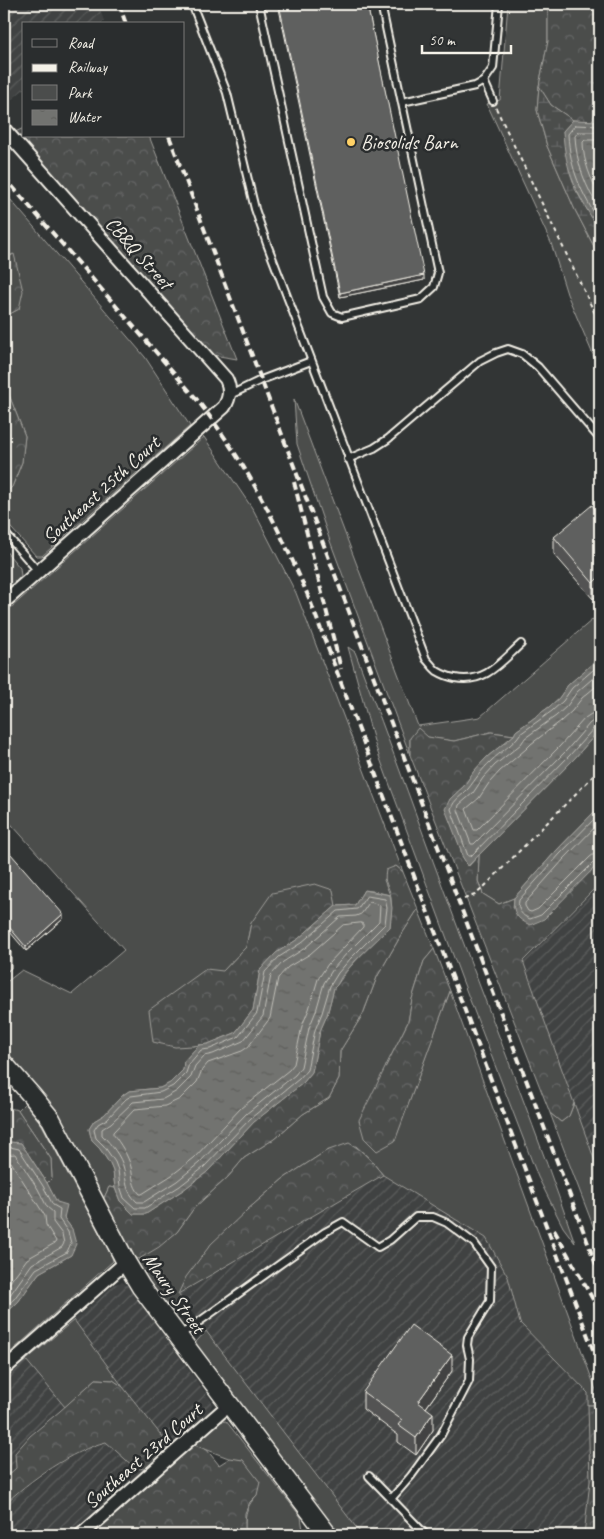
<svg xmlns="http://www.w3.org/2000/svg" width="604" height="1539" viewBox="0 0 604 1539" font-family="Caveat,sans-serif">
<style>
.industrial{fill:url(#industrial-furrows)}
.green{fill:#4b4d4c;stroke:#a09f9a}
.forest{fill:url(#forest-crowns);stroke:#a09f9a}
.wetland{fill:url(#wetland-marsh);stroke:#a09f9a}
.water{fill:url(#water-ripples);stroke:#a6a5a0}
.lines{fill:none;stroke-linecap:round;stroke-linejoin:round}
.shore{stroke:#c0bfb8;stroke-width:1}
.service-casing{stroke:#f4f1e8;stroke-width:10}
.minor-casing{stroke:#f4f1e8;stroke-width:16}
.secondary-casing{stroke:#f4f1e8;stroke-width:21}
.path{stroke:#f4f1e8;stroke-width:2;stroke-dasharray:4 4;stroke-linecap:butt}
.service{stroke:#2a2d2e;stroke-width:6}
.minor{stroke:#2a2d2e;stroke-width:12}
.secondary{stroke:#2a2d2e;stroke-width:18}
.rail{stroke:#f4f1e8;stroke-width:4;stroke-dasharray:8 4;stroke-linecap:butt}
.wall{fill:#525352;stroke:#f4f1e8}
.shaded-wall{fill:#424342;stroke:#f4f1e8}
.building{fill:#5f605f;stroke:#f4f1e8}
.poi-dot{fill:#ffd166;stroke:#2a2d2e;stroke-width:2}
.labels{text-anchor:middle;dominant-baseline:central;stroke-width:5;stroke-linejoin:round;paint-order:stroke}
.poi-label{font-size:20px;fill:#f4f1e8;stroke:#2a2d2e;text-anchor:start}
.street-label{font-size:20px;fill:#f4f1e8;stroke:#2a2d2e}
</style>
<defs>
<pattern id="industrial-furrows" width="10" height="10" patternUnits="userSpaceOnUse" patternTransform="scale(1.25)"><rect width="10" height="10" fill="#404242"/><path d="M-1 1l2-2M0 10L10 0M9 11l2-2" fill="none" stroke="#5c5e5d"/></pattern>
<pattern id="forest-crowns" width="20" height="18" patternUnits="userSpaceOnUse" patternTransform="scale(1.25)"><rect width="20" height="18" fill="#4b4d4c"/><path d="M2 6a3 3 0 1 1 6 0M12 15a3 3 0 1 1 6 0" fill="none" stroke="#666766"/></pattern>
<pattern id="wetland-marsh" width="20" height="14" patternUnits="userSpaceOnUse" patternTransform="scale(1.25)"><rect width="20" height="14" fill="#4b4d4c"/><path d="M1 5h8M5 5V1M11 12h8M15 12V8" fill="none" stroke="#666766"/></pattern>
<pattern id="water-ripples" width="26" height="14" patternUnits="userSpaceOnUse" patternTransform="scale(1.25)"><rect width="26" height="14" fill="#727370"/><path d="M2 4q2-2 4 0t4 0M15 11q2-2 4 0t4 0" fill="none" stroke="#5e5e5b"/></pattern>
</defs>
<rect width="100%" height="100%" fill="#323535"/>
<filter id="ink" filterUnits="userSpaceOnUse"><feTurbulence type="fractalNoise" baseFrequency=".02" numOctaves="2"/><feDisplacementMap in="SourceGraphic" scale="10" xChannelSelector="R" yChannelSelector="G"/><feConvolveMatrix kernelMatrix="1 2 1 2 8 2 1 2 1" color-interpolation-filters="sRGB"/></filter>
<g filter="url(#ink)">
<g class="industrial">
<polygon points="4,4 98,4 104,21 101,24 24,24 24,89 4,106"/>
<polygon points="600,883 600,1175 523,961"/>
<polygon points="383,1175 486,1238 508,1277 520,1323 588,1394 590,1481 584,1535 362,1535 178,1294"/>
<polygon points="122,1282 127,1285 213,1403 208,1413 202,1420 164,1453 168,1444 123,1387 74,1320 115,1284"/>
<polygon points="26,1360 65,1407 16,1468 4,1479 4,1379"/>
<polygon points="106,1442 135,1468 145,1469 71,1535 4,1535 4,1505 8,1500 58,1464 94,1445"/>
</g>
<g class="green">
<polygon points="508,4 548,4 548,41 539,86 537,110 547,146 575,210 600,258 600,371 567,294 551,243 487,104 500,100"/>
<polygon points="4,192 145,357 190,426 42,556 36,556 4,520 4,494 12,487 22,462 25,436 4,382 4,317 19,309 13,254 4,259"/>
<polygon points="294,399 418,726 480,717 600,613 600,657 568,685 559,698 549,707 516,731 514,735 491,732 454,741 427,737 410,738 410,755 330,541 297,444"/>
<polygon points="204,437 254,511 296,593 403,872 396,866 384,880 390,895 373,891 364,890 355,905 336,906 332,890 251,923 246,947 223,971 192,1046 199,1045 184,1061 183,1070 170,1083 160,1088 129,1091 123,1095 104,1115 94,1121 89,1129 92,1141 100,1149 110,1164 113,1171 115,1188 109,1187 103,1200 66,1128 47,1100 4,1051 4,984 22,970 72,994 124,950 4,816 4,614"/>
<polygon points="4,549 20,568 21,576 4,591"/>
<path d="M348,647l7,5c36,92 69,186 104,279 39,104 80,207 116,312l-12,-16 -25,-50 -75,-195 -88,-237z"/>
<polygon points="600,729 600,806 556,851 514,898 499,904 483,894 478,881 479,855 574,759"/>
<polygon points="418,909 434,949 424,961 412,999 408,1022 386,1066 395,1140 450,991 600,1401 600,1409 598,1405 588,1405 588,1393 520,1323 508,1277 486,1238 383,1175 369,1158 356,1146 326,1151 283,1179 246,1211 178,1294 189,1309 172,1315 157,1296 133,1257 139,1259 177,1232 194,1208 228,1177 244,1158 274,1139 303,1114 329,1098 339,1079 340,1051 363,1014 377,977 400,937"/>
<polygon points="25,1103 42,1125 112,1257 113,1261 4,1358 4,1315 18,1302 39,1273 71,1255 72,1229 64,1218 47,1183 52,1178 51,1159 18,1110"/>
<polygon points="574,1103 600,1175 600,1244 550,1113 561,1122 569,1116"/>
<polygon points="74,1320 123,1387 113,1380 96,1379 65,1407 26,1360"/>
<polygon points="206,1331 362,1535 339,1535 195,1346 196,1342"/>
<path d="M226,1421l75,96 2,13 -2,5h-56c0,-18 -1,-26 12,-40l-14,-35 -12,-1 -39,-15 26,-22z"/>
</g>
<g class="forest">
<polygon points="548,4 600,4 600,102 592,121 573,120 551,105 539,86 548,41"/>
<polygon points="24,128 24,136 149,136 237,359 213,355 15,132"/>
<polygon points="14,254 23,291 19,309 4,317 4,259"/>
<polygon points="4,382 25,436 22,462 12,487 4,494"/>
<polygon points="418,728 428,737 454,741 491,732 514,735 487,757 474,771 464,786 450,799 462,856 469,866 479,855 478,881 483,894 499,904 514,898 513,908 564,898 600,862 600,883 523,961 574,1103 569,1116 561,1122 550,1113 410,755 410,738"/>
<path d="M396,866l7,6 15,37 -18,28 -23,40 -14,37 -23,37 -1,28 -10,19 -26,16 -29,25 -30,19 -16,19 -34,31 -17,24 -18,15 -20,12 -6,-2 -30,-57 6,-13 6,1 5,13 13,13h13l37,-24 24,-18 47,-50 49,-39 9,-11 8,-41 7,-16 7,-27c5,-4 11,-16 17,-22 12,-14 26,-26 39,-39 1,-10 2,-20 1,-30 -2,-13 -8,-12 -5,-27z"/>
<polygon points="315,884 333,890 336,906 298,939 276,953 260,970 253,1010 235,1033 208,1044 192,1046 175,1047 153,1042 149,1010 206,969 223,971 246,947 251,923 272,893"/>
<polygon points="434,949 450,991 395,1141 377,1151 364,1138 359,1120 408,1022 412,999 424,961"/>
<polygon points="5,1107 18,1110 51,1159 52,1178 47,1183 21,1143 9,1142 4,1144 4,1108"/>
<path d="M349,1143c14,7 24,20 34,32l-205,119 8,-17 25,-33 35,-33 37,-32 43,-28z"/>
<path d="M96,1379l17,1 10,7 45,57 -4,9 -19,16 -10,-1 -29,-26c-33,8 -78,39 -102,63v-26l12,-11 -1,-15 15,-17 30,-25z"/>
<polygon points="588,1405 598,1405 600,1409 600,1535 584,1535 590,1481"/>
<polygon points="192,1444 207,1450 219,1465 230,1458 243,1460 260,1482 257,1495 250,1502 245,1513 245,1535 89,1535"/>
</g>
<polygon class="wetland" points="539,86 551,105 573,120 563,131 575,189 600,231 600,258 575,210 547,146 537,110"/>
<g class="water">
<path d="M573,120l27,1v110c-22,-35 -35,-58 -37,-100z"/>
<polygon points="600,657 600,729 574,759 468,866 462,856 461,850 445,809 450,799 464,786 474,771 487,757 514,735 516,731 549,707 559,698 568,685"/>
<path d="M600,806v56l-56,57 -14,6c-13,-6 -18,-12 -16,-27l42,-47z"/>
<polygon points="364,890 390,895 392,908 390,927 355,961 342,976 337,985 334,988 327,1015 320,1031 312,1072 303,1083 254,1122 207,1172 183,1190 146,1214 133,1214 120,1201 115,1188 113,1171 110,1164 100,1149 92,1141 89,1129 94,1121 104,1115 123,1095 129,1091 160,1088 170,1083 183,1070 184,1061 199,1045 208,1044 235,1033 253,1010 260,970 276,953 298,939 336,906 355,905"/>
<polygon points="9,1142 21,1143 47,1183 57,1202 67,1205 64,1218 72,1229 76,1244 71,1255 39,1273 18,1302 4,1315 4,1144"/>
</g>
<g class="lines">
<g class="shore">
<path d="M600,126l-25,-1 -7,9c2,35 13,59 32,88"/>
<path d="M600,132h-22l-3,4c1,27 11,52 25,74"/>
<path d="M600,140h-15l-2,2c0,19 8,38 17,54"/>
<path d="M600,664l-28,24 -9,13 -11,10 -32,23c-7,11 -20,18 -29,27 -10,9 -15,18 -23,28 -6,7 -14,10 -17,20l17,47h3l99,-101 24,-27 6,-2"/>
<polyline points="600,672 577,692 567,706 556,716 525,738 521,744 495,765 483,778 473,793 459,805 458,810 471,844 474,844 566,751 590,723 595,720 600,719"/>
<polyline points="600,683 582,698 572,711 561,721 531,744 526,749 500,771 489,783 479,798 466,809 474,830 477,830 560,746 585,718 591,714 600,712"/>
<path d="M600,813l-40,41 -41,46c-2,10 3,16 11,19l11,-4 54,-54 5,-1"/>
<polyline points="600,822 564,859 525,903 525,906 528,911 531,912 538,909 590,857 594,854 600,853"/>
<polygon points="367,896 385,899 387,908 385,924 351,958 338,973 330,986 322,1013 315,1030 307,1070 299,1079 251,1118 203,1168 180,1186 145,1208 135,1208 124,1198 120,1186 118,1170 115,1162 104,1146 96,1138 94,1130 98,1124 107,1119 126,1099 131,1096 161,1092 173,1086 186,1073 189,1064 201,1050 210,1049 238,1037 257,1013 265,972 279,957 301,943 338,911 357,909"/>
<path d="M370,902l10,3 -1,16 -32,32 -14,16 -9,14 -8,28 -7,17 -8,39 -6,8 -49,39 -47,49 -22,18 -33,21h-7c-12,-12 -10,-18 -13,-33 -3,-13 -13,-25 -22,-34v-6l9,-6 22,-21 30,-3 14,-8 14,-14 4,-11 9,-10 9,-2 30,-13 20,-25 8,-41 12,-13 22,-14 35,-31 16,-1 5,-2z"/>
<path d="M361,923l2,1v3l-35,37 -10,15 -9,30 -7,17 -8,38 -5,6 -48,38 -47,50 -22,17 -30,19h-2c-8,-8 -7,-18 -9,-27 -3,-12 -11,-24 -18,-33v-2l22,-23 30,-3 15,-7 17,-17 5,-12 6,-7 34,-12 6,-4 22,-29 8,-40 10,-11 22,-13 33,-29z"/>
<polyline points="4,1148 10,1147 19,1149 43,1186 53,1205 60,1209 59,1219 68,1232 71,1243 67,1252 36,1269 14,1299 4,1308"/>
<polyline points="4,1155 15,1154 38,1189 47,1207 53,1212 53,1222 62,1234 64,1243 62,1247 32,1264 10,1295 4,1300"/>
<polyline points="4,1162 11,1162 45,1216 46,1225 56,1241 55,1243 27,1259 4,1290"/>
</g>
<defs>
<g id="service">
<path d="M192,4l35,89 28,116 12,35 159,415c4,4 7,9 11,12 5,3 12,6 18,7 30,6 46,-16 66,-34"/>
<polyline points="259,4 323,297 332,313 342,317 421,299 434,287 438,273 381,4"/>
<polyline points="484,81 493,101"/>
<polyline points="402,102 475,86 484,81 493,68 499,4"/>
<polyline points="230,395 261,380 311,361"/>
<polyline points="348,459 374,448 388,439 480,361 496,353 508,349 522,354 538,367 600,439"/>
<polyline points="4,532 38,571"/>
<polyline points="179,1336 325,1232 343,1222 378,1247 390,1240 416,1217 433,1217 447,1223 474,1243 491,1267 490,1301 468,1337 467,1345 470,1359 469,1381 441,1435 411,1476 391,1499"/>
<polyline points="369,1476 426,1535"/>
</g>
<g id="minor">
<path d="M4,129l222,250c5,10 4,19 -2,28l-220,195"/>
<polyline points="4,1369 126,1262"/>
<polyline points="81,1535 230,1404"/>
</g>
<polyline id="secondary" points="4,1064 33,1097 51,1119 126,1262 141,1287 328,1535"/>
</defs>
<use href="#service" class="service-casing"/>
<use href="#minor" class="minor-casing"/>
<use href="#secondary" class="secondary-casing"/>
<g class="path">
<polyline points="496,108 600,324"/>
<polyline points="464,899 475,895 482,889 600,769"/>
</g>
<use href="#service" class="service"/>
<use href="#minor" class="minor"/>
<use href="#secondary" class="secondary"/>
<g class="rail">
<polyline points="119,4 126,24"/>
<polyline points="169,136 600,1275"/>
<path d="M4,177l190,219c51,64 83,127 115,202l291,770"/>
<polyline points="294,482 341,669"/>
<polyline points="554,1230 600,1312"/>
</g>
</g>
<g class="wall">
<polygon points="278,4 367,4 424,280 340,297"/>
<polygon points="600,515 593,599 554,554 554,537"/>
<polygon points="4,846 63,919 26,951 4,925"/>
<polygon points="452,1371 426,1408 433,1430 416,1455 398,1442 398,1435 363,1409 363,1392"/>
</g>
<g class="shaded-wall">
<polygon points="424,275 424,280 340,297 340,293"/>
<polygon points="600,576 600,593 593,599 593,583"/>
<polygon points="63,914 63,919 26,951 26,947"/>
<polygon points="11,952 11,968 4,974 4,958"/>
<polygon points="452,1355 452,1371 418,1419 418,1402"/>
<polygon points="433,1413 433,1430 416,1455 416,1438"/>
</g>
<g class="building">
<polygon points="279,4 367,4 424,275 340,293"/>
<polygon points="592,505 600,515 600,576 593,583 554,537"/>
<polygon points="4,846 63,914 26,947 4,921"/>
<polygon points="4,944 11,952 4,958"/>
<polygon points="411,1325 452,1355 418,1402 433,1413 416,1438 398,1425 402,1420 363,1392"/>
</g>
</g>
<circle class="poi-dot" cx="351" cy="142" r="5"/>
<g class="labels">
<g class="poi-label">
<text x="361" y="142">Biosolids Barn</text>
</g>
<g class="street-label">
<text transform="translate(139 253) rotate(48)">CB&amp;Q Street</text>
<text transform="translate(101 490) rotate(-42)">Southeast 25th Court</text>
<text transform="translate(174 1293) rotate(55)">Maury Street</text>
<text transform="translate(143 1456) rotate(-41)">Southeast 23rd Court</text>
</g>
</g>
<rect width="604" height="1539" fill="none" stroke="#2a2d2e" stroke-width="20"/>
<rect x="10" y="10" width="584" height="1519" fill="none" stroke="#f4f1e8" stroke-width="2" filter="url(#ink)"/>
<rect x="22" y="22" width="162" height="115" fill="#2a2d2e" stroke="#7b7b78"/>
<rect x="32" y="39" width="25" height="8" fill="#2a2d2e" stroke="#7b7b78"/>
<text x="68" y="48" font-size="15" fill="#f4f1e8">Road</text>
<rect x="32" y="64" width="25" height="8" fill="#f4f1e8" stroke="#7b7b78"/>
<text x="68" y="72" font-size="15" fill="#f4f1e8">Railway</text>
<rect x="32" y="85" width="25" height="15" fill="#4b4d4c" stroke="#7b7b78"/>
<text x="68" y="98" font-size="15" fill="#f4f1e8">Park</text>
<rect x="32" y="110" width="25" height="15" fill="url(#water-ripples)" stroke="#7b7b78"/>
<text x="68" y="122" font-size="15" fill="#f4f1e8">Water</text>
<path d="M422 45v8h89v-8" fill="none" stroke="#f4f1e8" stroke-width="2.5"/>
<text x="429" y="45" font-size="15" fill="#f4f1e8" stroke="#2a2d2e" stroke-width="4" paint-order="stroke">50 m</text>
</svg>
